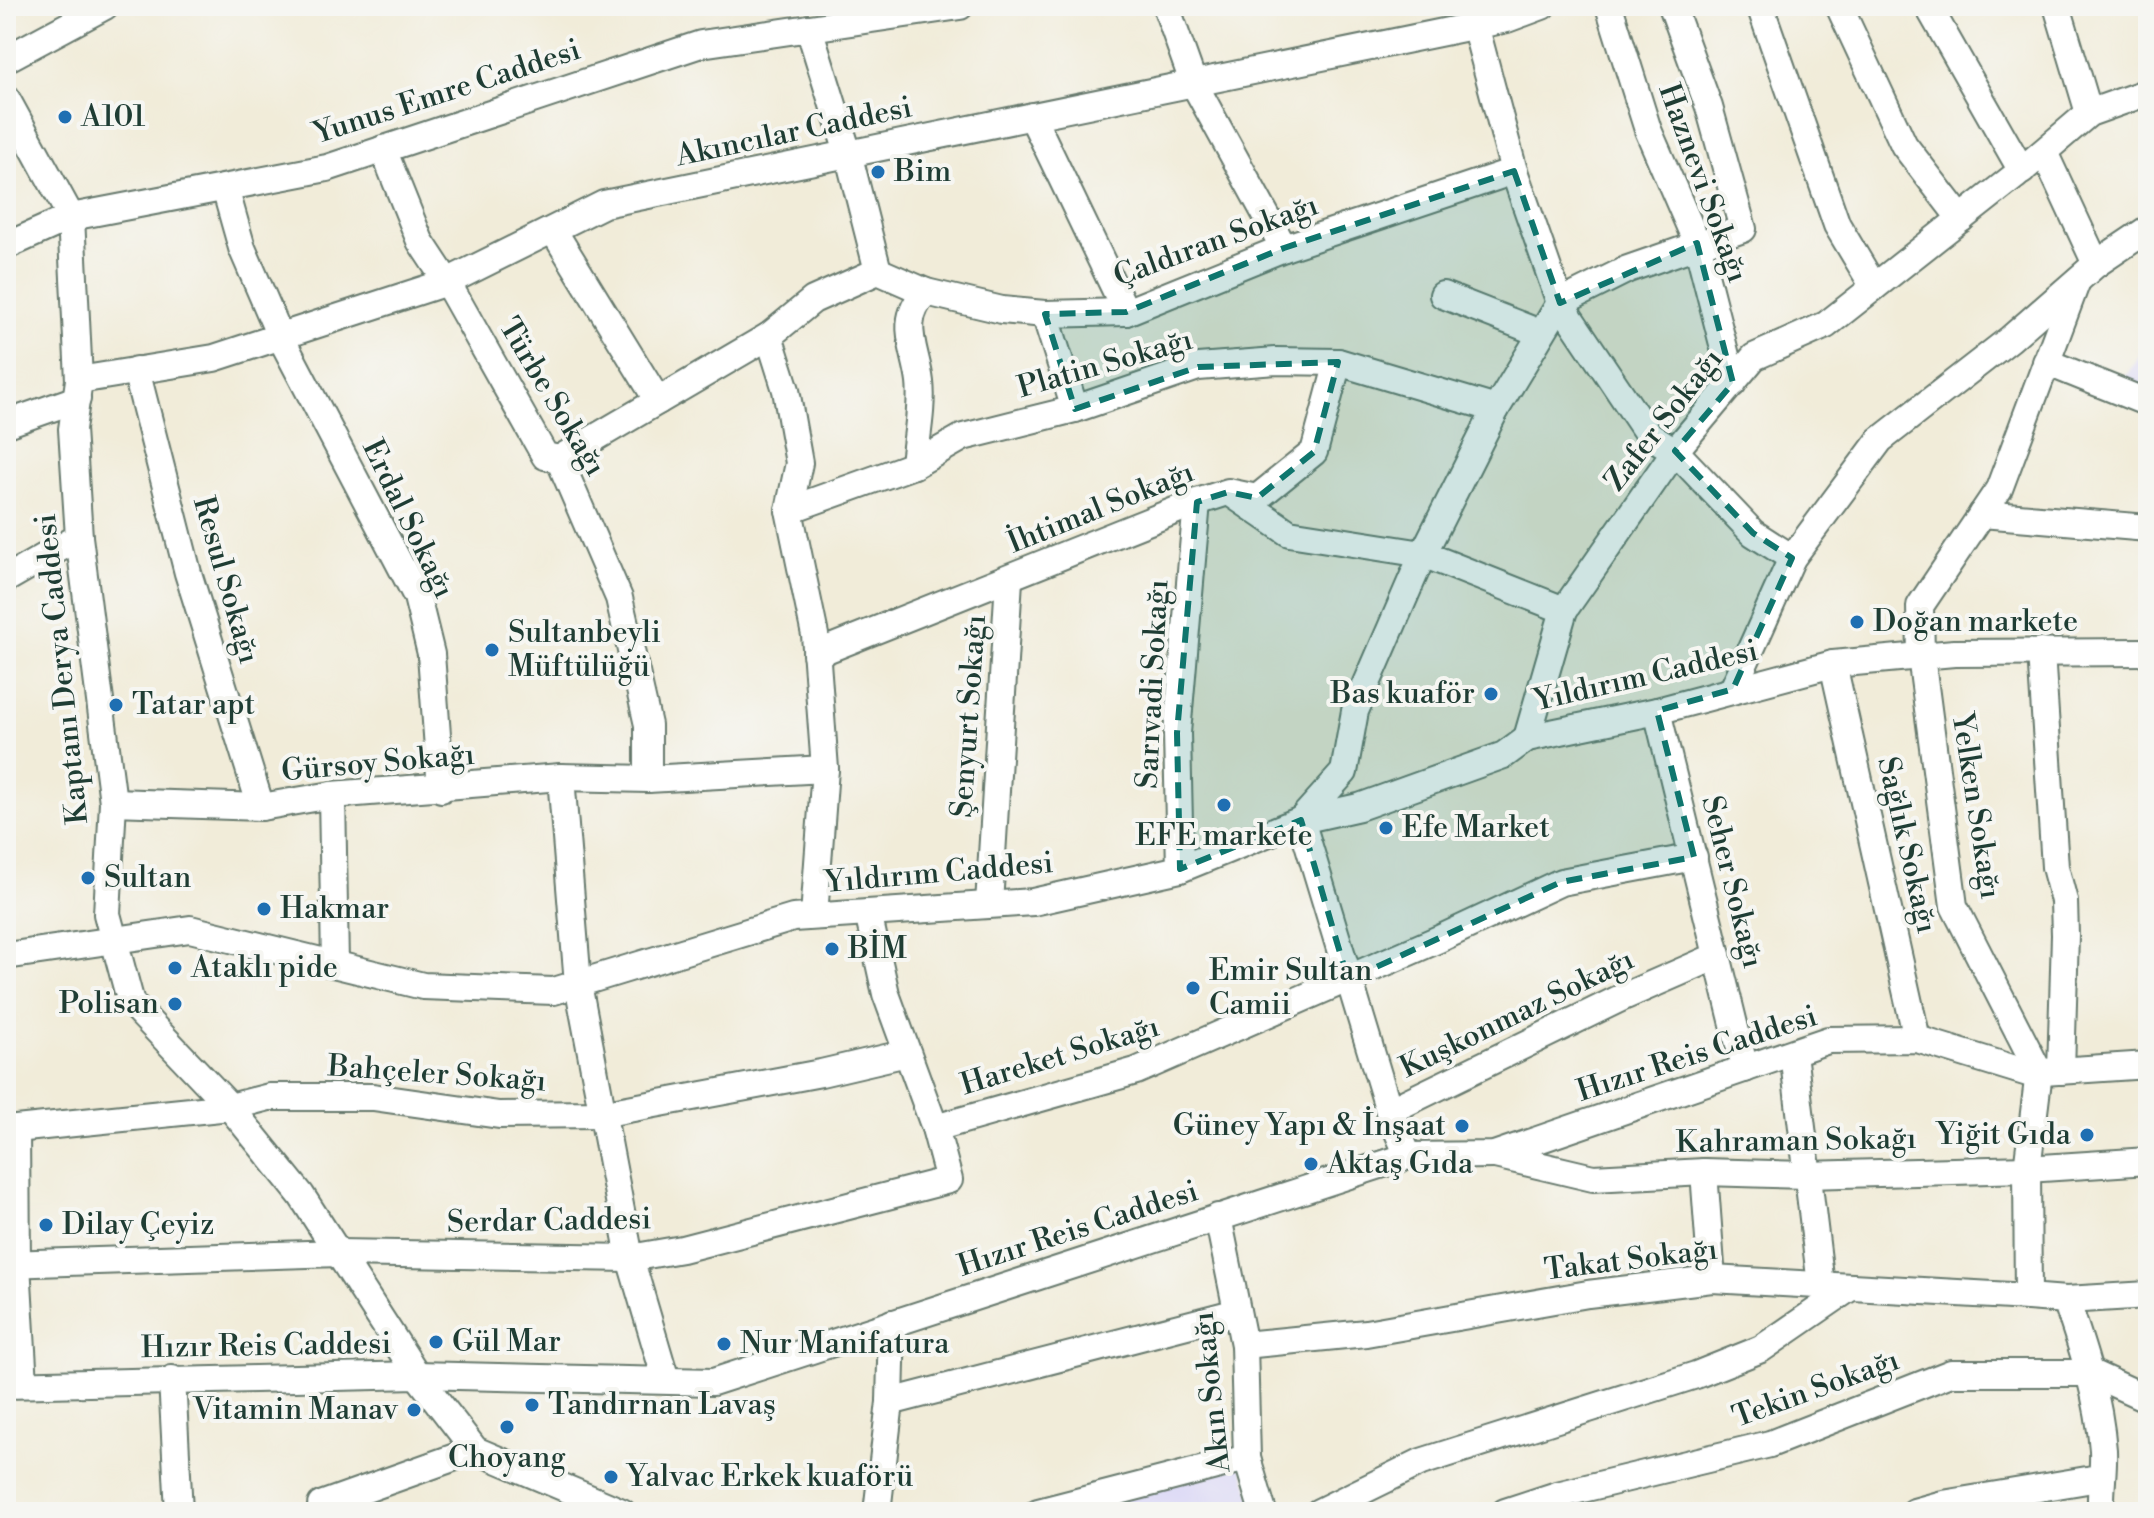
<svg xmlns="http://www.w3.org/2000/svg" width="2154" height="1518" viewBox="0 0 2154 1518" font-family="'Libre Bodoni',serif">
<style>
.built{fill:#d9d6f7}
.lines{fill:none;stroke-linecap:round;stroke-linejoin:round}
.minor-casing{stroke:#687a6e;stroke-width:30}
.minor{stroke:#fff;stroke-width:26}
.marked{fill:#0f766e;fill-opacity:0.2;stroke:#0f766e;stroke-width:6;stroke-dasharray:16 10;stroke-linejoin:round}
.poi-dot{fill:#1f6fb2;stroke:#f6f6f2;stroke-width:3}
.labels{text-anchor:middle;dominant-baseline:central;stroke-width:8;stroke-linejoin:round;paint-order:stroke}
.street-label{font-size:30px;fill:#1f3d34;stroke:#f6f6f2}
.poi-label{font-size:30px;fill:#1f3d34;stroke:#f6f6f2;text-anchor:start}
</style>
<rect width="100%" height="100%" fill="#f6f6f2"/>
<filter id="ink" filterUnits="userSpaceOnUse"><feTurbulence type="fractalNoise" baseFrequency=".0125" numOctaves="2"/><feDisplacementMap in="SourceGraphic" scale="16" xChannelSelector="R" yChannelSelector="G"/><feConvolveMatrix kernelMatrix="1 2 1 2 8 2 1 2 1" color-interpolation-filters="sRGB"/></filter>
<filter id="wash" filterUnits="userSpaceOnUse"><feTurbulence type="fractalNoise" baseFrequency=".006" numOctaves="4" result="noise"/><feDisplacementMap in="SourceGraphic" scale="32" xChannelSelector="R" yChannelSelector="G"/><feGaussianBlur stdDeviation="1.8" result="paint"/><feColorMatrix in="noise" values="0 0 0 0 0 0 0 0 0 0 0 0 0 0 0 0 0 1.4 0 .05"/><feComposite in="paint" operator="in"/></filter>
<g filter="url(#wash)">
<rect width="100%" height="100%" fill="#f1ecd9"/>
<g class="built">
<polygon points="2148,343 2148,391 2123,380"/>
<polygon points="1241,1466 1257,1512 1066,1512"/>
</g>
</g>
<g filter="url(#ink)">
<g class="lines">
<defs>
<g id="minor">
<polyline points="1166,6 1193,82 1284,248"/>
<polyline points="1470,6 1514,171 1560,303 1648,434 1675,451 1753,533 1792,558"/>
<polyline points="1609,6 1648,130 1697,243 1733,383"/>
<polyline points="1760,6 1837,225 1874,287"/>
<polyline points="1839,6 1904,145 1961,219"/>
<polyline points="1928,6 2022,171"/>
<polyline points="2057,6 2089,113"/>
<polyline points="809,28 848,153 878,271"/>
<polyline points="6,59 105,6"/>
<polyline points="6,98 71,217 79,380 72,429 79,537 113,802 107,914 131,1003 230,1107 301,1195 417,1375 475,1450 622,1512"/>
<polyline points="1032,116 1126,312"/>
<polyline points="383,149 420,241 447,282 545,456 559,459 619,598 648,725 648,779"/>
<polyline points="2044,152 2096,264"/>
<polyline points="225,188 242,248 280,336 417,597 431,654 441,789"/>
<polyline points="553,230 658,401"/>
<polyline points="6,246 71,217 327,168 701,44 960,6"/>
<path d="M2077,281l-78,208 -79,117 1,50 33,250 85,166 -12,97 1,128 38,3c17,49 33,98 37,150 1,20 -3,41 -2,62"/>
<polyline points="1443,295 1540,333"/>
<polyline points="1045,314 1075,409"/>
<polyline points="769,336 786,390 799,463 789,510 815,635 825,769 814,916"/>
<polyline points="2046,362 2148,403"/>
<polyline points="136,370 188,573 261,807"/>
<polyline points="79,380 214,358 447,282 604,204 1507,19 1542,6"/>
<polyline points="6,424 77,399"/>
<polyline points="559,459 769,336 813,300 878,271 926,292 1002,310 1045,314 1126,312 1284,248 1514,171"/>
<path d="M914,465c2,-26 9,-57 6,-83 -4,-34 -23,-61 6,-90"/>
<polyline points="1235,496 1289,533 1423,554 1564,610"/>
<polyline points="789,510 914,465 963,437 1075,409 1198,367 1276,361 1338,362 1496,409"/>
<polyline points="1982,514 2148,528"/>
<polyline points="6,579 79,537"/>
<polyline points="2041,652 2055,867 2064,901 2065,935 2061,1071"/>
<polyline points="816,654 1197,502 1228,492 1257,498 1314,452 1338,362"/>
<polyline points="1833,664 1917,1039"/>
<polyline points="1733,689 1792,558 1880,440 2010,339 2096,264 2148,229"/>
<polyline points="1657,711 1745,1069"/>
<polyline points="1527,738 1564,610 1675,451 1754,357 1826,325 2015,176 2089,113 2148,92"/>
<polyline points="561,777 578,984 630,1258 666,1380"/>
<polyline points="332,795 335,964"/>
<polyline points="113,802 261,807 332,795 561,777 648,779 825,769"/>
<polyline points="1180,869 1177,733 1197,502"/>
<polyline points="989,904 1009,580"/>
<polyline points="6,956 190,929 423,986 554,991 793,918 1033,902 1180,869 1301,820 1359,807 1504,755 1527,738 1657,711 1833,664 1954,653 2148,652"/>
<polyline points="1793,1053 1821,1285"/>
<polyline points="1389,1111 1301,820 1344,772 1355,711 1423,554 1496,409 1560,303 1628,269 1743,229 1709,107 1672,6"/>
<polyline points="935,1128 1136,1071 1439,939 1561,882 1694,857"/>
<polyline points="16,1129 17,1264 24,1384"/>
<polyline points="6,1130 230,1107 269,1097 373,1097 499,1115 601,1114 821,1073 907,1053"/>
<polyline points="1495,1155 1593,1178 1704,1172 1806,1175 2027,1169 2148,1161"/>
<polyline points="1408,1156 1389,1111 1623,997 1717,956"/>
<polyline points="1704,1172 1712,1279"/>
<polyline points="1218,1217 1244,1345 1247,1458 1263,1512"/>
<polyline points="6,1264 339,1253 630,1258 682,1249 949,1180 935,1128 886,994 868,913"/>
<polyline points="2066,1300 2148,1295"/>
<polyline points="1244,1345 1366,1333 1588,1294 1712,1279 2028,1297"/>
<polyline points="172,1379 179,1512"/>
<polyline points="6,1385 417,1375 713,1382 1408,1156 1494,1155 1828,1040 1917,1039 2028,1073 2148,1065"/>
<polyline points="890,1402 1237,1312"/>
<polyline points="322,1512 321,1505 475,1450"/>
<polyline points="877,1512 890,1402 892,1323"/>
<polyline points="1038,1512 1247,1458"/>
<polyline points="1319,1512 1421,1462 1696,1375 1761,1349 1851,1287"/>
<polyline points="1505,1512 1557,1495 1770,1444 1951,1373 2091,1373 2148,1399"/>
<polyline points="1914,1512 1943,1504 2099,1478"/>
</g>
</defs>
<use href="#minor" class="minor-casing"/>
<use href="#minor" class="minor"/>
</g>
</g>
<path class="marked" d="M1514,171l46,132 137,-60 36,140 -58,68 78,82 39,25 -59,131 -76,22 37,146 -133,25 -213,98 -47,-160 -121,49 -3,-136 20,-231 31,-10 29,6 57,-46 24,-90 -140,5 -123,42 -30,-95 81,-2 158,-64z"/>
<g class="poi-dot">
<circle cx="65" cy="117" r="8"/>
<circle cx="878" cy="172" r="8"/>
<circle cx="1857" cy="622" r="8"/>
<circle cx="492" cy="650" r="8"/>
<circle cx="1491" cy="694" r="8"/>
<circle cx="116" cy="705" r="8"/>
<circle cx="1224" cy="805" r="8"/>
<circle cx="1386" cy="828" r="8"/>
<circle cx="88" cy="878" r="8"/>
<circle cx="264" cy="909" r="8"/>
<circle cx="832" cy="949" r="8"/>
<circle cx="175" cy="968" r="8"/>
<circle cx="1193" cy="988" r="8"/>
<circle cx="175" cy="1004" r="8"/>
<circle cx="1462" cy="1126" r="8"/>
<circle cx="2087" cy="1135" r="8"/>
<circle cx="1311" cy="1164" r="8"/>
<circle cx="46" cy="1225" r="8"/>
<circle cx="436" cy="1342" r="8"/>
<circle cx="724" cy="1344" r="8"/>
<circle cx="532" cy="1405" r="8"/>
<circle cx="414" cy="1410" r="8"/>
<circle cx="507" cy="1427" r="8"/>
<circle cx="611" cy="1477" r="8"/>
</g>
<g class="labels">
<g class="street-label">
<text transform="translate(447 92) rotate(-18)">Yunus Emre Caddesi</text>
<text transform="translate(794 132) rotate(-12)">Akıncılar Caddesi</text>
<text transform="translate(1703 183) rotate(70)">Haznevi Sokağı</text>
<text transform="translate(1216 241) rotate(-20)">Çaldıran Sokağı</text>
<text transform="translate(1105 364) rotate(-16)">Platin Sokağı</text>
<text transform="translate(552 397) rotate(59)">Türbe Sokağı</text>
<text transform="translate(1664 420) rotate(-52)">Zafer Sokağı</text>
<text transform="translate(1101 508) rotate(-22)">İhtimal Sokağı</text>
<text transform="translate(408 519) rotate(64)">Erdal Sokağı</text>
<text transform="translate(226 580) rotate(74)">Resul Sokağı</text>
<text transform="translate(62 669) rotate(-96)">Kaptanı Derya Caddesi</text>
<text transform="translate(1646 676) rotate(-13)">Yıldırım Caddesi</text>
<text transform="translate(1153 684) rotate(-87)">Sarıvadi Sokağı</text>
<text transform="translate(969 716) rotate(-86)">Şenyurt Sokağı</text>
<text transform="translate(378 763) rotate(-5)">Gürsoy Sokağı</text>
<text transform="translate(1976 806) rotate(81)">Yelken Sokağı</text>
<text transform="translate(1907 845) rotate(77)">Sağlık Sokağı</text>
<text transform="translate(939 873) rotate(-5)">Yıldırım Caddesi</text>
<text transform="translate(1732 882) rotate(76)">Seher Sokağı</text>
<text transform="translate(1517 1014) rotate(-26)">Kuşkonmaz Sokağı</text>
<text transform="translate(1697 1054) rotate(-18)">Hızır Reis Caddesi</text>
<text transform="translate(1060 1056) rotate(-17)">Hareket Sokağı</text>
<text transform="translate(437 1074) rotate(4)">Bahçeler Sokağı</text>
<text transform="translate(1796 1141) rotate(-1)">Kahraman Sokağı</text>
<text transform="translate(549 1221) rotate(-1)">Serdar Caddesi</text>
<text transform="translate(1078 1229) rotate(-18)">Hızır Reis Caddesi</text>
<text transform="translate(1631 1260) rotate(-7)">Takat Sokağı</text>
<text transform="translate(266 1346) rotate(-1)">Hızır Reis Caddesi</text>
<text transform="translate(1816 1389) rotate(-20)">Tekin Sokağı</text>
<text transform="translate(1212 1392) rotate(-96)">Akın Sokağı</text>
</g>
<g class="poi-label">
<text x="81" y="117">A101</text>
<text x="894" y="172">Bim</text>
<text x="1873" y="622">Doğan markete</text>
<text x="508" y="633">Sultanbeyli<tspan x="508" dy="34">Müftülüğü</tspan></text>
<text x="1475" y="694" text-anchor="end">Bas kuaför</text>
<text x="132" y="705">Tatar apt</text>
<text x="1402" y="828">Efe Market</text>
<text x="1224" y="836" text-anchor="middle">EFE markete</text>
<text x="104" y="878">Sultan</text>
<text x="280" y="909">Hakmar</text>
<text x="848" y="949">BİM</text>
<text x="191" y="968">Ataklı pide</text>
<text x="1209" y="971">Emir Sultan<tspan x="1209" dy="34">Camii</tspan></text>
<text x="159" y="1004" text-anchor="end">Polisan</text>
<text x="1446" y="1126" text-anchor="end">Güney Yapı &amp; İnşaat</text>
<text x="2071" y="1135" text-anchor="end">Yiğit Gıda</text>
<text x="1327" y="1164">Aktaş Gıda</text>
<text x="62" y="1225">Dilay Çeyiz</text>
<text x="452" y="1342">Gül Mar</text>
<text x="740" y="1344">Nur Manifatura</text>
<text x="548" y="1405">Tandırnan Lavaş</text>
<text x="398" y="1410" text-anchor="end">Vitamin Manav</text>
<text x="507" y="1458" text-anchor="middle">Choyang</text>
<text x="627" y="1477">Yalvac Erkek kuaförü</text>
</g>
</g>
<rect width="2154" height="1518" fill="none" stroke="#f6f6f2" stroke-width="32"/>
</svg>
